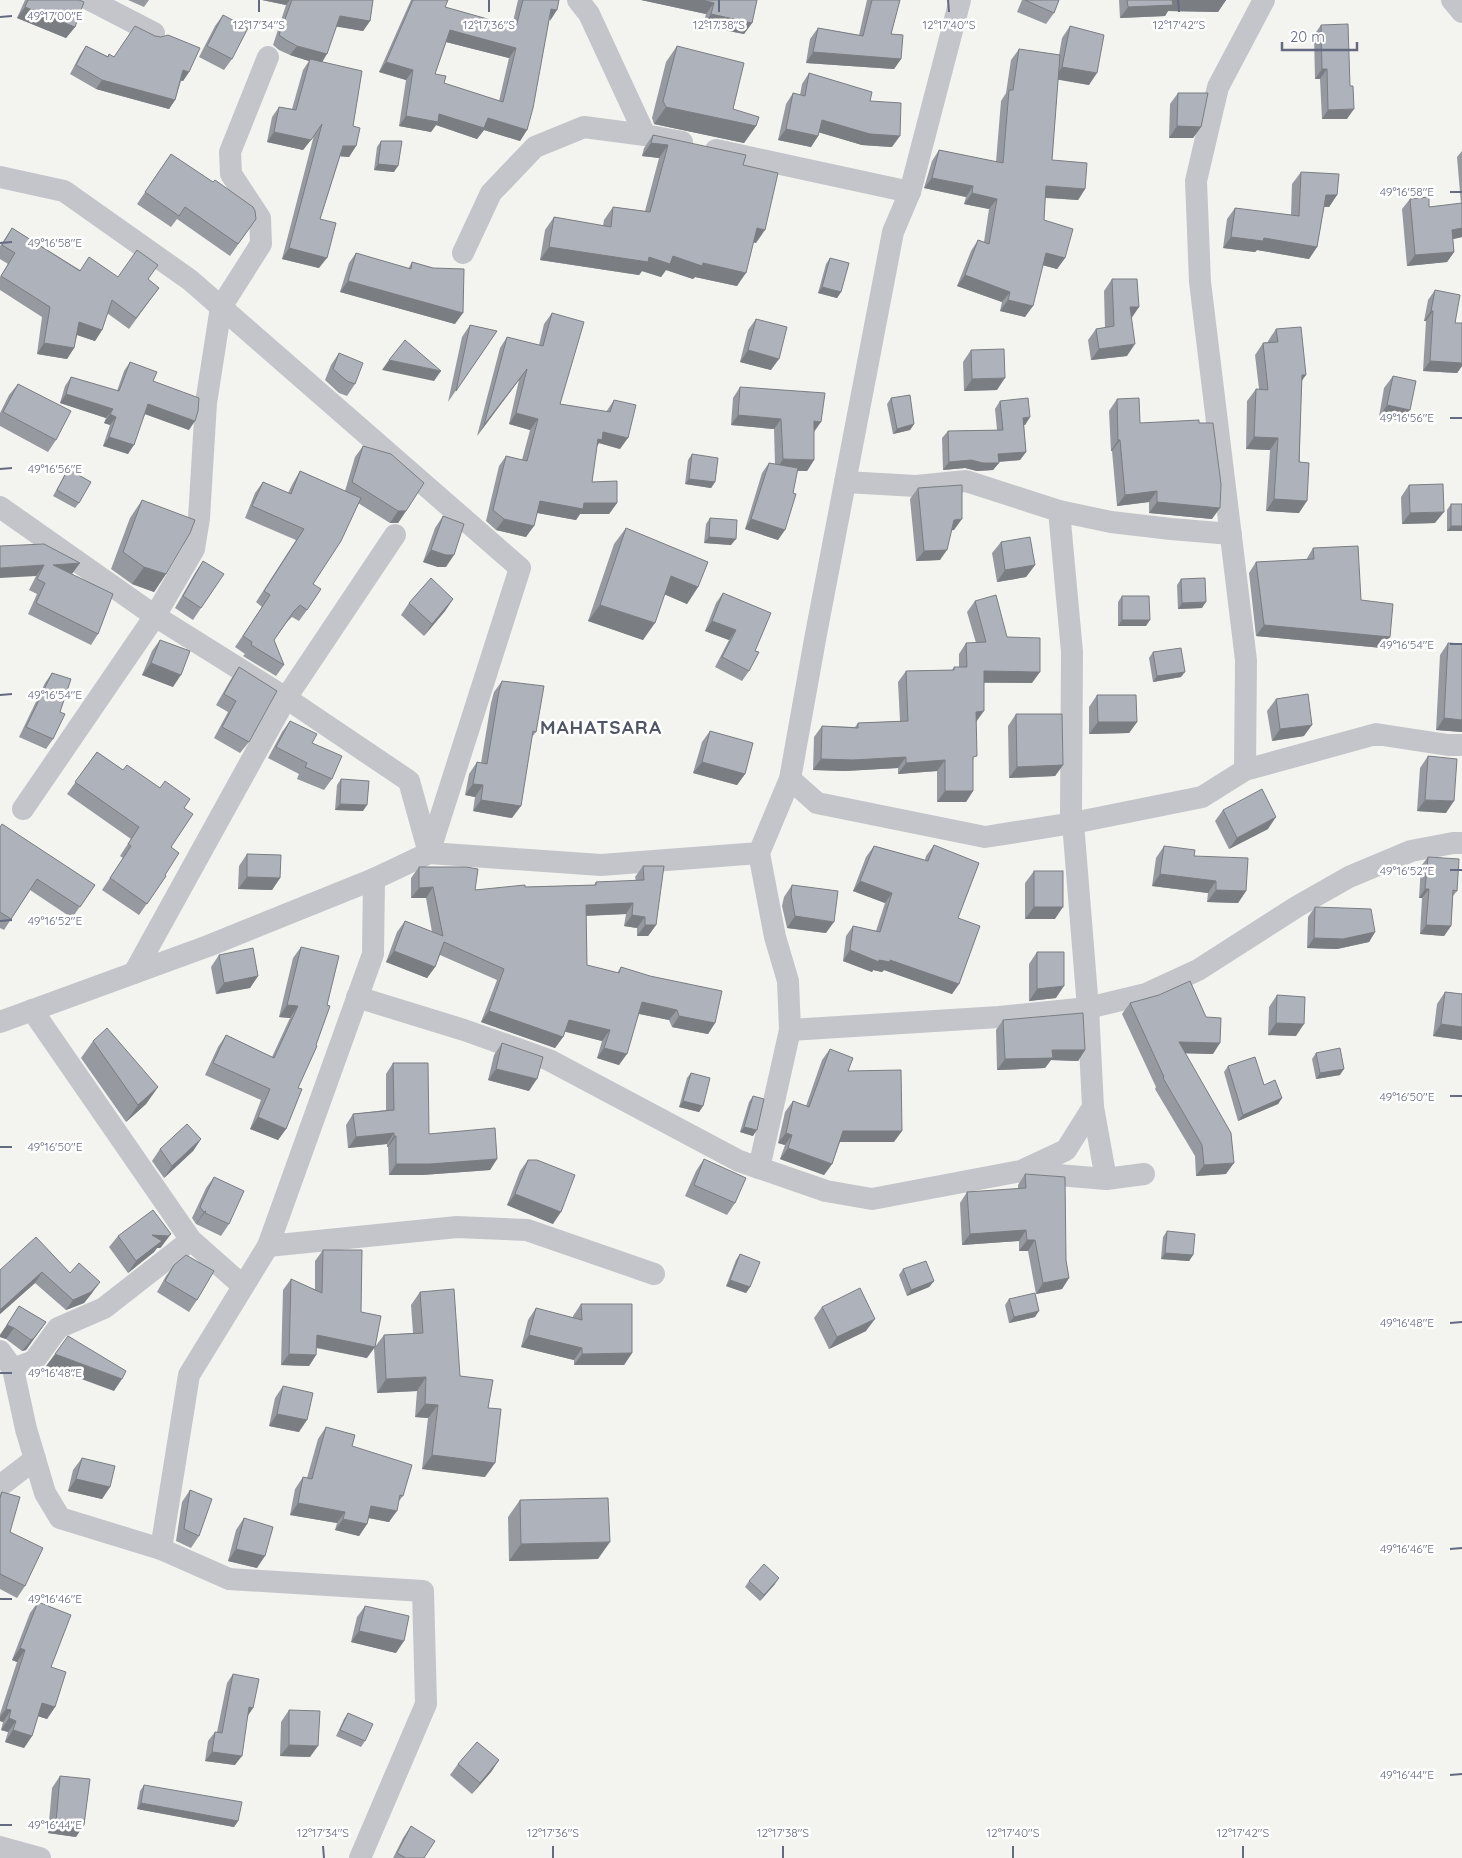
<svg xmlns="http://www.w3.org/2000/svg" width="1462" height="1858" viewBox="0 0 1462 1858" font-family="Quicksand,sans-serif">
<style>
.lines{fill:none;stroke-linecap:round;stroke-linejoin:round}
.minor{stroke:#c4c5ca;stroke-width:22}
.wall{fill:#9699a0;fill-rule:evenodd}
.shaded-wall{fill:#7a7d82}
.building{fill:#aeb2ba;stroke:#7a7d82;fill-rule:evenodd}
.ticks{fill:none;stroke:#646a80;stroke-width:2}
.labels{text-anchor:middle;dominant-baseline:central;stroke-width:5;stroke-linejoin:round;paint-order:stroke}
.district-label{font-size:19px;font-weight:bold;letter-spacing:1px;fill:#515666;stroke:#fff}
.ticks-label{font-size:12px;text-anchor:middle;fill:#646a80;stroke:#fff;stroke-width:5;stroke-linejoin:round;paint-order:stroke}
</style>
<rect width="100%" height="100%" fill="#f3f4f0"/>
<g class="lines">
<g class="minor">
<polyline points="90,0 154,33"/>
<polyline points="578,0 589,14 645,135 682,142"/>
<polyline points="1452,0 1462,12"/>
<polyline points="716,150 910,192"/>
<polyline points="0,177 64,191 190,280 520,568 429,853"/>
<polyline points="463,253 491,193 535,147 584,127 645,135"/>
<polyline points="845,482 916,486 966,481 1059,511 1111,522 1171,529 1231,534"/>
<polyline points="0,507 155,616 286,698 409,781 429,853"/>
<polyline points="1245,770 1246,660 1200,282 1196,181 1218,87 1264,0"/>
<polyline points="790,779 817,803 985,837 1073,823 1071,813 1072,652 1059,511"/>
<polyline points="23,809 155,616 194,549 199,518 206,403 221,307 261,244 260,218 231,174 230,152 268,57"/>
<polyline points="759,853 775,937 788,981 790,1030 759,1168"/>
<polyline points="134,973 286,698 395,535"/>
<polyline points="357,997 464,1030 549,1060 739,1161 826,1191 872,1199 1021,1171 1066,1150 1093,1107 1088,1008 1073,823 1202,797 1245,770 1376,734 1448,745 1462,745"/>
<polyline points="32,1010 191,1240 243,1286"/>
<polyline points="0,1022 208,946 374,879 429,853 601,865 759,853 790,779 816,634 893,232 910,192 960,0"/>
<polyline points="790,1030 999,1017 1088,1008 1146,994 1198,970 1298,906 1349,877 1411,851 1453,843 1462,843"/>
<polyline points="1093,1107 1106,1179 1144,1174"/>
<polyline points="1022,1172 1106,1179"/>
<polyline points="268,1246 457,1227 527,1230 654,1274"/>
<polyline points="0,1351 13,1369 26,1429 45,1493 60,1518 161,1549 229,1579 423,1591 426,1704 360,1858"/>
<polyline points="13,1369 34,1361 58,1328 104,1308 191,1240"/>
<polyline points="0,1486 35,1459"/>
<polyline points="161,1549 189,1375 268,1246 373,954 374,879"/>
<polyline points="0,1847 40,1858"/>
</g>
</g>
<g class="wall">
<polygon points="25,0 79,0 75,27 66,38 17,18"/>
<polygon points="128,0 149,0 144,7"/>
<polygon points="262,0 373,0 370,21 363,31 336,26 322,62 353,126 356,146 349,157 340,156 320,219 319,268 282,259 314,135 303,150 267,142 272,117 279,107 292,109 303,70 309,61 290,55 279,50 273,45 286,5"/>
<path d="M411,0h37l-3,7 67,19 6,-26h41l-10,21 -22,109 -7,11 -36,-11 -7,9 -41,-14 -5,7 -32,-6 7,-46 -27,-8zM446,42l63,16 -10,43 -55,-18 -9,-9z"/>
<polygon points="641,0 757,0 752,23 744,34 703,26 706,14"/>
<polygon points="867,0 900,0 891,34 901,59 894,69 806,63 810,39 818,28 859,35"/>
<polygon points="1022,0 1059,0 1054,13 1046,24 1017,12"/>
<polygon points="1119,0 1226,0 1218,12 1168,11 1165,16 1120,18"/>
<polygon points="223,15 232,59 224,70 199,57 215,26"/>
<polygon points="1321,25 1347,119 1322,119 1320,79 1315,79 1314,35"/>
<polygon points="1070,26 1089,85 1058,79 1052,160 1085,189 1078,200 1045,198 1044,220 1065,258 1057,269 1043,265 1025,317 1000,311 1002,302 957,286 971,251 978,240 984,242 989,209 964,204 966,197 924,188 932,161 939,150 996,162 1001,101 1006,93 1011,60 1019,49 1059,55 1062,38"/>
<polygon points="86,46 107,56 114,56 189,72 183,81 181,81 175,100 169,109 96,89 70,74 80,55"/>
<polygon points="677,46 733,109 756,126 744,143 654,124 652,118 666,62"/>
<polygon points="809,73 870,101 892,147 862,145 819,132 818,136 811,147 778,140 786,104 793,93 800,95 802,84"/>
<polygon points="1178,93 1201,127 1193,138 1169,138 1170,104"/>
<polygon points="653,135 743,165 756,243 753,242 737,286 695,277 693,279 666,270 661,277 642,271 639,275 540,260 545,230 554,217 603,226 604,220 613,207 645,211 659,158 642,156 644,148"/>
<polygon points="381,141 394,172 374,170 377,147"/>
<polygon points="1462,151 1462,237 1453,239 1454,252 1447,262 1407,266 1402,209 1410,199 1429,207 1461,204 1457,157"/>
<polygon points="171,154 256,219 230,256 177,219 171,227 137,204"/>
<polygon points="1301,172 1337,195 1329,207 1324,207 1317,247 1309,259 1257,250 1255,252 1223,248 1227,219 1235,208 1291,215 1292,184"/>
<polygon points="12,228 80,270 118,277 148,279 159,288 129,329 107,313 102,330 95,341 77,335 74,348 67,359 37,354 42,317 0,290 0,277 8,264 0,259 0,246"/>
<polygon points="356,253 408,269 412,262 433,268 455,324 340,292 349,263"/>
<polygon points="830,258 841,292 837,298 818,293 826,264"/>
<polygon points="1112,279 1131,319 1127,356 1091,360 1088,340 1096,329 1105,328 1104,291"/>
<polygon points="1435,290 1455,323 1462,323 1462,366 1457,373 1423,371 1426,321 1424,321 1428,300"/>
<polygon points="552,313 560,404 606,412 614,400 620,449 599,443 596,448 592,482 617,503 609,514 580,514 576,520 537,513 526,537 496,530 486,521 499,466 506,456 522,460 530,430 509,424 519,380 477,436 500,348 507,337 539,345 544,324"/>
<polygon points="756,319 771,370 740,362 748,330"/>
<polygon points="470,325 497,331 448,402 462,337"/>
<polygon points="1276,329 1301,381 1299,513 1266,511 1270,450 1246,449 1247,401 1256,389 1259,389 1255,355 1263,343 1268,342 1268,341"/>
<polygon points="971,350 997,390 964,391 963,362"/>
<polygon points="339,353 355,384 347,396 339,393 325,380 331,365"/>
<polygon points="130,362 153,381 189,430 145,414 128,454 103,446 110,425 104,423 106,418 60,403 65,386 71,377 117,391 124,371"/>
<polygon points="1393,376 1402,421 1379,417 1384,388"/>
<polygon points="18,384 56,440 48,452 0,426 0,413 9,395"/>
<polygon points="740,387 814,432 814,460 807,471 797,471 778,540 745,529 762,473 769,463 775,464 774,429 731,425 733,398"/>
<polygon points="891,398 914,424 910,430 893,434 887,404"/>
<polygon points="1117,399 1140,423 1199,423 1212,519 1149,513 1149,502 1117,506 1112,451 1111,451 1109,411"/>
<polygon points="1000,401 1030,417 1025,425 1024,425 1026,452 1020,460 999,462 993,470 977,471 965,468 943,470 942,438 948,431 997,430 995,409"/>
<polygon points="363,446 406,511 398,523 390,523 358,503 313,584 307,610 299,621 292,617 287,622 274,640 284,665 276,676 243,656 245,654 235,647 262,607 256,602 296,540 245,518 255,493 263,482 288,493 293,483 300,471 345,491 355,457"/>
<polygon points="692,454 715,482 711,488 685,484 688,460"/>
<polygon points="68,469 79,503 75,508 53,496"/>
<polygon points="1409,485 1435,523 1402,524 1401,497"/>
<polygon points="918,488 954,530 952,530 940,560 916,561 910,499"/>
<polygon points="142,500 166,574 154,592 132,584 111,569 130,518"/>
<polygon points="1451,504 1462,531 1447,531 1447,510"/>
<polygon points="443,516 446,567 438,567 423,562 435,528"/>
<polygon points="710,518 731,545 704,543 706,524"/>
<polygon points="626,528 698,587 687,604 664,594 643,640 588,621 614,544"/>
<polygon points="1001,542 1035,565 1026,577 997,582 992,553"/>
<polygon points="0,546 72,574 98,634 91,645 28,614 37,594 29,590 36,576"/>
<polygon points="1313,548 1361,600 1390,637 1382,648 1256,636 1249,573 1256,562 1306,560"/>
<polygon points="203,561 201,608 193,620 175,608 195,573"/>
<polygon points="1181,579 1202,608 1178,609 1177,585"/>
<polygon points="723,593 755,651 749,671 742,681 715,667 729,640 705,631 716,603"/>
<polygon points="1122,596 1146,626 1118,626 1118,602"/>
<polygon points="453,599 445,611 424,636 401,615 409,603"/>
<polygon points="975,601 1007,637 1032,683 984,683 976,722 973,762 973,791 966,802 937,802 937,771 898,774 898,768 845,771 813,770 814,737 822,726 855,727 858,723 900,721 898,682 906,671 952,670 954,667 959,667 959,654 966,643 976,643 967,612"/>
<polygon points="160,640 173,687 142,675 152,651"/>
<polygon points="1448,643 1462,644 1462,732 1436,730 1440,655"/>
<polygon points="1153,652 1181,677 1153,682 1149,658"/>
<polygon points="239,667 249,742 240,753 214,738 228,712 216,705 231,679"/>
<polygon points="52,673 60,712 53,739 46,749 19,737 45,683"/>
<polygon points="502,681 536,732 532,737 512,818 473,811 475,797 465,795 469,774 477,762 481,763 491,703 494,692"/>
<polygon points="1097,695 1137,722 1129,733 1089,734 1089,707"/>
<polygon points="1276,699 1304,736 1272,741 1267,711"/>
<polygon points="1016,714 1063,765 1055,776 1009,778 1008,726"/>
<polygon points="290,721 312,743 332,779 324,790 297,779 299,774 268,758 282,732"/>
<polygon points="710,731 745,774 737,785 693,773 702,742"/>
<polygon points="97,752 123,770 160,788 184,808 171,847 165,875 166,876 139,915 102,890 123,858 120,856 131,839 67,794"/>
<polygon points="1428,756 1446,813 1417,811 1420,768"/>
<polygon points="341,779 363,811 335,810 337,785"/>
<polygon points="1223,810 1268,829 1229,849 1215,821"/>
<polygon points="0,827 95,885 72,918 30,890 4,930 0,928"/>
<polygon points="934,845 958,918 959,984 952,994 884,970 882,972 873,970 872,972 843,961 846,936 853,926 876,931 885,903 853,891 866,857 874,846 925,860 926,856"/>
<polygon points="1164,846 1194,856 1246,891 1238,903 1207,902 1208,893 1152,886 1156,858"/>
<polygon points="247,854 280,878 272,890 238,889 239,866"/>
<polygon points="1428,857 1457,891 1453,896 1451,926 1444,936 1420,934 1422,898 1419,898 1421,866"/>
<polygon points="643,866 656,925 648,936 637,936 637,928 624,926 626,914 586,916 587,965 617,973 621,967 715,1023 708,1034 672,1027 669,1020 639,1014 619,1065 597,1058 602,1041 565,1031 563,1037 555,1048 481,1022 497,980 440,955 435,967 427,978 386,962 397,932 405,921 432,932 426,898 411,898 411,878 419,867 475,890 525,887 594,885 596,882 636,881 635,877"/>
<polygon points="1034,871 1055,919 1025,919 1025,883"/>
<polygon points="792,885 826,933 787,928 782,906 784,897"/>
<polygon points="1315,907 1375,932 1369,942 1337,949 1307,948 1308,917"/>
<polygon points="301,947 298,1088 286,1129 278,1140 250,1129 261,1100 205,1075 218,1047 226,1035 272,1057 290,1018 279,1017 293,958"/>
<polygon points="1037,952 1056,998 1029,1001 1029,964"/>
<polygon points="219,955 258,976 250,988 216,994 211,967"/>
<polygon points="1445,992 1462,994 1462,1040 1433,1036 1437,1004"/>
<polygon points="1277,995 1296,1036 1268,1035 1269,1007"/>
<polygon points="1130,1003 1213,1054 1185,1053 1226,1174 1196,1176 1195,1156 1155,1089 1156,1087 1122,1014"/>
<polygon points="1003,1020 1085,1050 1078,1061 1051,1060 1045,1068 997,1070 996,1030"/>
<polygon points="93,1041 158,1087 146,1104 126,1122 81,1058"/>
<polygon points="502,1043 529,1091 488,1080 494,1055"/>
<polygon points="830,1049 848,1071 894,1142 840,1142 832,1164 824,1175 780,1159 785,1145 778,1143 785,1112 793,1101 806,1106 822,1060"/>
<polygon points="1316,1053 1340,1075 1316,1079 1312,1059"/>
<polygon points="393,1063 429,1134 497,1159 490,1170 422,1175 389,1175 388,1147 387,1147 387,1144 348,1148 346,1125 353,1114 386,1110 386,1074"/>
<polygon points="1228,1066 1282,1098 1278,1104 1238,1121 1224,1072"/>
<polygon points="691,1073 703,1106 699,1112 679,1107 687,1078"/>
<polygon points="753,1096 753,1136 740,1132 749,1102"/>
<polygon points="201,1139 193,1151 164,1178 152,1161 160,1149"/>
<polygon points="704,1159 735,1203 727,1215 685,1196 696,1171"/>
<polygon points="528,1160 553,1224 507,1205 520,1171"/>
<polygon points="1025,1174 1066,1260 1069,1278 1062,1289 1036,1294 1028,1251 1019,1251 1019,1241 962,1245 960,1203 967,1192 1018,1189 1018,1185"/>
<polygon points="214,1177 229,1224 221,1236 196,1224 197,1223 196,1224 192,1218 206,1188"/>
<polygon points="1167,1231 1193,1255 1189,1261 1161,1259 1163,1237"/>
<polygon points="118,1236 162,1246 160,1248 157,1248 154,1252 128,1273 109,1247"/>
<polygon points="323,1250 361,1312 367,1358 316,1348 316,1355 309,1366 281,1365 283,1290 291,1279 315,1290 315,1261"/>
<polygon points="740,1254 750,1287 746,1293 726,1286 736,1260"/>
<polygon points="174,1265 197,1300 189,1312 157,1292 166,1276"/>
<polygon points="903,1269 934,1281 929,1287 907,1296 899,1275"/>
<polygon points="0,1270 70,1273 92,1293 84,1303 66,1310 35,1283 0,1314"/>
<polygon points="420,1292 460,1376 488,1408 485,1477 422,1469 428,1418 415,1417 417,1391 377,1393 374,1348 384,1335 413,1333 411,1305"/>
<polygon points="1009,1299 1035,1317 1009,1323 1005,1305"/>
<polygon points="581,1304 632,1353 624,1365 574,1365 574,1360 521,1347 528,1320 536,1308 573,1318 573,1316"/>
<polygon points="19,1306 46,1322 26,1350 22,1351 6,1339 0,1337 0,1335"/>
<polygon points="822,1307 866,1331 829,1349 814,1318"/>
<polygon points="283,1386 299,1432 269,1426 275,1398"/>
<polygon points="326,1427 352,1446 403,1496 399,1501 389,1522 369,1518 367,1524 359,1536 335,1530 337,1523 290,1515 295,1489 303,1477 307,1478 318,1439"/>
<polygon points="82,1458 110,1487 102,1499 68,1491 73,1470"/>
<polygon points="190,1490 199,1536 191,1548 176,1541 182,1502"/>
<polygon points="2,1492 10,1532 25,1586 17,1598 0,1589 0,1494"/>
<polygon points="520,1500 598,1559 509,1561 508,1517"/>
<polygon points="244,1518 257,1568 228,1561 236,1530"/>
<polygon points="749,1581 775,1584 760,1601 745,1587"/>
<polygon points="38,1602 51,1667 55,1707 47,1719 38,1716 32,1736 24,1748 5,1742 8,1732 1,1730 3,1722 0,1721 0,1714 17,1662 12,1660 30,1613"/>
<polygon points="365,1606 396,1653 351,1642 357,1617"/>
<polygon points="233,1674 253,1708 248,1715 235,1765 205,1761 208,1741 215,1732 217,1732 227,1683"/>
<polygon points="289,1710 310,1757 280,1756 281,1722"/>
<polygon points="348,1713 365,1741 361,1747 336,1736 344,1719"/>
<polygon points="499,1760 491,1772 472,1794 450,1775 458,1764"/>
<polygon points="60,1776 76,1837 48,1833 52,1788"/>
<polygon points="144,1785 238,1821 234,1827 137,1809 140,1791"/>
<polygon points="411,1826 424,1858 393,1858 403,1838"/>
</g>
<g class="shaded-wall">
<polygon points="262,0 290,0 286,5"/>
<polygon points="641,0 702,0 714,3 706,14"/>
<polygon points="1172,0 1226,0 1218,12 1168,11 1165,16 1120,18 1128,7"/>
<polygon points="25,7 75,27 66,38 17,18"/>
<polygon points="551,9 557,10 550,21"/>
<polygon points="711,14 752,23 744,34 703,26"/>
<polygon points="340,16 370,21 363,31 333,26"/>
<polygon points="450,30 516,48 509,58 442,41"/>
<polygon points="297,46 327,54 321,64 310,59 309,61 290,55"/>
<polygon points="813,52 901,59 894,69 806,63"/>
<polygon points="386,62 413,70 406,80 379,72"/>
<polygon points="1062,67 1097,73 1089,85 1054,79"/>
<polygon points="1322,69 1327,69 1320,79 1315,79"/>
<polygon points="183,70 189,72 183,81 177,79"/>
<polygon points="102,80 175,100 169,109 96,89"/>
<polygon points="666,107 756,126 744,143 654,124"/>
<polygon points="1354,109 1347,119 1322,119 1328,110"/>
<polygon points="439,114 488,118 527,130 520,141 484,130 477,139 436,125 431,132 399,126 406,116"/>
<polygon points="822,120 900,136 892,147 862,145 814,131"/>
<polygon points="1177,126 1201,127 1193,138 1169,138"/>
<polygon points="786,129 818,136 811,147 778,140"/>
<polygon points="274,132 311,140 303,150 267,142"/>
<polygon points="651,143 668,145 659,158 642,156"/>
<polygon points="343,146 356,146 349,157 336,156"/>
<polygon points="378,164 398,166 394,172 374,170"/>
<polygon points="932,178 973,186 966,197 924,188"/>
<polygon points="1046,186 1085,189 1078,200 1038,197"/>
<polygon points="972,193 997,199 989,209 964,204"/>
<polygon points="1326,195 1337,195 1329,207 1318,206"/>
<polygon points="757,228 765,230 756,243 748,241"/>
<polygon points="1462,228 1462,237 1445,241 1452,230"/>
<polygon points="1231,237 1264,238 1317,247 1309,259 1257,250 1255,252 1223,248"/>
<polygon points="549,247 649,257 673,256 746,273 737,286 695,277 693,279 666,270 661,277 642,271 639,275 540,260"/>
<polygon points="289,248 327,258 319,268 282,259"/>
<polygon points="1454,252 1447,262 1407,266 1415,255"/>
<polygon points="1046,253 1065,258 1057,269 1038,264"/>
<polygon points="965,275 1010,292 1002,302 957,286"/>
<polygon points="348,281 463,313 455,324 340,292"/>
<polygon points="822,287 841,292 837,298 818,293"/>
<polygon points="1008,300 1033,306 1025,317 1000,311"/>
<polygon points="1130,307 1139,307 1131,319"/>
<polygon points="1431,311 1433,311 1426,321 1424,321"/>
<polygon points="79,322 102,330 95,341 71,333"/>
<polygon points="44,343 74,348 67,359 37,354"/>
<polygon points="1135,344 1127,356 1091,360 1099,349"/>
<polygon points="748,350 779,359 771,370 740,362"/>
<polygon points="389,360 441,371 434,381 382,370"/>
<polygon points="1430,361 1462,363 1462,366 1457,373 1423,371"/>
<polygon points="527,369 519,380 477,436 484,425"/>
<polygon points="1302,375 1306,375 1298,386"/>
<polygon points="1005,378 997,390 964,391 972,379"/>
<polygon points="66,394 113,409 106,418 60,403"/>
<polygon points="148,404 195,421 189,430 142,413"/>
<polygon points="1387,405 1410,410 1402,421 1379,417"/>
<polygon points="516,413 538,419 530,430 509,424"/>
<polygon points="110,414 116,417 110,425 104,423"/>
<polygon points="738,415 781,419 774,429 731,425"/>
<polygon points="1030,417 1025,425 1018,426 1023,418"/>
<polygon points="814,421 821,422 814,432"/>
<polygon points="914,424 910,430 893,434 897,429"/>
<polygon points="603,432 628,438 620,449 599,443 594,451 590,450"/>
<polygon points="109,437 134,445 128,454 103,446"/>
<polygon points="1254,437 1278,438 1270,450 1246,449"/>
<polygon points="1118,440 1120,440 1112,451 1111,451"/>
<polygon points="1026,452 1020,460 993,462 998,454"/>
<polygon points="783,459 814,460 807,471 776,470"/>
<polygon points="971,460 999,463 993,470 977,471 965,468 943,470 949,462"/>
<polygon points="689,479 715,482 711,488 685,484"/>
<polygon points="1157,491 1149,502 1117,506 1125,495"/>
<polygon points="1274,499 1307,501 1299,513 1266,511"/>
<polygon points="540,501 584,503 617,503 609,514 580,514 576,520 532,512"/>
<polygon points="1157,502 1220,508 1212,519 1149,513"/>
<polygon points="398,511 406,511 398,523 390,523"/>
<polygon points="1444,512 1435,523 1402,524 1410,513"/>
<polygon points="504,519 534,526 526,537 496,530"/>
<polygon points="751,519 785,530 778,540 745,529"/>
<polygon points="962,519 954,530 946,531 954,520"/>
<polygon points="1451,526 1462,526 1462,531 1447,531"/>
<polygon points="709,537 736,539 731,545 704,543"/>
<polygon points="431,550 454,555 446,567 438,567 423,562"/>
<polygon points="947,550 940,560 916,561 924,551"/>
<polygon points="80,563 72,574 53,565"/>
<polygon points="44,565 36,576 0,578 0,568"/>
<polygon points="1035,565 1026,577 997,582 1005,570"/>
<polygon points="144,567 166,574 154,592 132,584"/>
<polygon points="671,576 698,587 687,604 659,592"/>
<polygon points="453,599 445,611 424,636 432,624"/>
<polygon points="1206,602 1202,608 1178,609 1182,603"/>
<polygon points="600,605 655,623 643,640 588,621"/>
<polygon points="1122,620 1150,620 1146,626 1118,626"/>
<polygon points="712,621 736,630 729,640 705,631"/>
<polygon points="1264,625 1390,637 1382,648 1256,636"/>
<polygon points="151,663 181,675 173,687 142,675"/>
<polygon points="984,671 1040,672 1032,683 976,682"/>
<polygon points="1185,672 1181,677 1153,682 1157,676"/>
<polygon points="984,711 976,722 968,723 976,712"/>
<polygon points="1444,718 1462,720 1462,732 1436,730"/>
<polygon points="1098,722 1137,722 1129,733 1089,734"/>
<polygon points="1312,725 1304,736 1272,741 1280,729"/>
<polygon points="906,757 898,768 845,771 813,770 821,759"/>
<polygon points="945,760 937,771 898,774 906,763"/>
<polygon points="702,762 745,774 737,785 693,773"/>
<polygon points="1063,765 1055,776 1009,778 1017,767"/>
<polygon points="473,784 483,785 475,797 465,795"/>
<polygon points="945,791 973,791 966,802 937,802"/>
<polygon points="481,800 521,806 512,818 473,811"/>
<polygon points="1425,800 1454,801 1446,813 1417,811"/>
<polygon points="340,804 367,805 363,811 335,810"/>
<polygon points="1276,817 1268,829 1229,849 1237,838"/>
<polygon points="1160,874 1216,881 1208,893 1152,886"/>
<polygon points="247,877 280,878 272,890 238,889"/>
<polygon points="860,881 892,893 885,903 853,891"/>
<polygon points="433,887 426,898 411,898 419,888"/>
<polygon points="1425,889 1429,889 1422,898 1419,898"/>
<polygon points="1216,890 1246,891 1238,903 1207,902"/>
<polygon points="633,903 626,914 578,916 586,905"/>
<polygon points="1034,907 1063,907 1055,919 1025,919"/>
<polygon points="632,915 645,917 637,928 624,926"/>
<polygon points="795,916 834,922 826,933 787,928"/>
<polygon points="645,925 656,925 648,936 637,936"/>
<polygon points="1426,925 1451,926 1444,936 1420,934"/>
<polygon points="1375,932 1369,942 1337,949 1307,948 1314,938"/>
<polygon points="850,950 879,960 890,960 959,984 952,994 884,970 882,972 873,970 872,972 843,961"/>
<polygon points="394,951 435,967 427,978 386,962"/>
<polygon points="258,976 250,988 216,994 224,983"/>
<polygon points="1064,986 1056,998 1029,1001 1037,989"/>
<polygon points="642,1002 677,1010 669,1020 635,1013"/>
<polygon points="287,1005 298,1006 290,1018 279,1017"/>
<polygon points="489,1011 563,1037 555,1048 481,1022"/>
<polygon points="679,1016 715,1023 708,1034 672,1027"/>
<polygon points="569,1020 610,1030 602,1041 562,1031"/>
<polygon points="1276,1023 1304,1024 1296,1036 1268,1035"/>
<polygon points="1441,1024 1462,1027 1462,1040 1433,1036"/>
<polygon points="1179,1042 1220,1043 1213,1054 1171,1053"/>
<polygon points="604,1048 627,1054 619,1065 597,1058"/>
<polygon points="1052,1050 1085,1050 1078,1061 1051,1060 1045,1068 997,1070 1005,1059"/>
<polygon points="496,1069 537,1079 529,1091 488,1080"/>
<polygon points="1344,1069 1340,1075 1316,1079 1320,1073"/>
<polygon points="158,1087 146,1104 126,1122 138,1105"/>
<polygon points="1282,1098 1278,1104 1238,1121 1243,1115"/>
<polygon points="683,1101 703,1106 699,1112 679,1107"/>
<polygon points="258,1117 286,1129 278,1140 250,1129"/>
<polygon points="744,1127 757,1130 753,1136 740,1132"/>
<polygon points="843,1131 902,1131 894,1142 836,1142"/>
<polygon points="394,1133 387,1144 348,1148 356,1137"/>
<polygon points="786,1133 792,1135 785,1145 778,1143"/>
<polygon points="394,1136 396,1136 388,1147 387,1147"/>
<polygon points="201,1139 193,1151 164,1178 172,1166"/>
<polygon points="788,1148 832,1164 824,1175 780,1159"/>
<polygon points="497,1159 490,1170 422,1175 389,1175 396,1164"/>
<polygon points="1234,1163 1226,1174 1196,1176 1204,1165"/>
<polygon points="515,1194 561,1212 553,1224 507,1205"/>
<polygon points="206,1211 197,1223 196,1224 204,1212"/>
<polygon points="1026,1230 1019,1241 962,1245 970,1234"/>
<polygon points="171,1234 162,1246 160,1248 157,1248 154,1252 128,1273 136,1261 152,1235"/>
<polygon points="1027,1240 1035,1240 1028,1251 1019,1251"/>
<polygon points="1165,1253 1193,1255 1189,1261 1161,1259"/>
<polygon points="42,1272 35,1283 0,1314 0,1311 1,1309"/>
<polygon points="1069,1278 1062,1289 1036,1294 1043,1283"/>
<polygon points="730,1280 750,1287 746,1293 726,1286"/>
<polygon points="934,1281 929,1287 907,1296 911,1290"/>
<polygon points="100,1282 92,1293 84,1303 66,1310 73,1300"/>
<polygon points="1039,1311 1035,1317 1009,1323 1014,1317"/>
<polygon points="875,1319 866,1331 829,1349 837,1337"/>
<polygon points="46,1322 26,1350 22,1351 31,1340"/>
<polygon points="7,1325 14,1328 6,1339 0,1337 0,1335"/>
<polygon points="317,1335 375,1347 367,1358 309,1346"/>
<polygon points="529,1335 582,1348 574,1360 521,1347"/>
<polygon points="632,1353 624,1365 574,1365 582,1354"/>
<polygon points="55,1354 122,1379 114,1391 46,1366"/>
<polygon points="289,1354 316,1355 309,1366 281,1365"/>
<polygon points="426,1377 417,1391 377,1393 386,1379"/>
<polygon points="425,1404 438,1405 428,1418 415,1417"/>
<polygon points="277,1414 307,1420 299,1432 269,1426"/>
<polygon points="432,1455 495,1463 485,1477 422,1469"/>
<polygon points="76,1479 110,1487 102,1499 68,1491"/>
<polygon points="298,1503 345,1512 337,1523 290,1515"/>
<polygon points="371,1506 397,1511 389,1522 363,1517"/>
<polygon points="343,1519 367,1524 359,1536 335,1530"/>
<polygon points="610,1542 598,1559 509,1561 521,1544"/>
<polygon points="236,1549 265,1556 257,1568 228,1561"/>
<polygon points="779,1578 775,1584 760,1601 764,1595"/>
<polygon points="359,1631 404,1641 396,1653 351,1642"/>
<polygon points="20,1648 25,1650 17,1662 12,1660"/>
<polygon points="42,1703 55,1707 47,1719 34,1715"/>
<polygon points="249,1707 253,1708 247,1717"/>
<polygon points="6,1709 11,1710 3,1722 0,1721 0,1717"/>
<polygon points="9,1718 16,1721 8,1732 1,1730"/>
<polygon points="13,1730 32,1736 24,1748 5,1742"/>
<polygon points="289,1745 318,1746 310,1757 280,1756"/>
<polygon points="212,1752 242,1756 235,1765 205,1761"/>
<polygon points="499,1760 491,1772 472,1794 480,1783"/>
<polygon points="141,1803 238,1821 234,1827 137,1809"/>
<polygon points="56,1822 84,1825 76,1837 48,1833"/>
</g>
<g class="building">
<polygon points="28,0 79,0 84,2 75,27 25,7"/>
<polygon points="292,0 373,0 370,21 340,16 327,54 297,46 286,40 279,35"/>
<path d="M413,0h35l-3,7 71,20 7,-27h36l-2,10 -6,-1 -18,99 -6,22 -39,-12 -4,10 -45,-14 -1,8 -32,-6 7,-46 -27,-8zM450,30l66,18 -13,54 -59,-19 2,-7 -11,-2z"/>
<polygon points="702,0 757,0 752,23 711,14 714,3"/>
<polygon points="872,0 900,0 891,34 903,35 901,59 813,52 818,28 863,36"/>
<polygon points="1025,0 1059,0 1054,13"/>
<polygon points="1127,0 1226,0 1172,0 1173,5 1128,7"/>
<polygon points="223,15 248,28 232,59 207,46"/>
<polygon points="1348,24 1350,86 1353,86 1354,109 1328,110 1327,69 1322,69 1321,25"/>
<polygon points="135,26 155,36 161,37 168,35 200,48 189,72 183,70 175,100 102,80 76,65 86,46 108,57 109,54 114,57"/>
<polygon points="1070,26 1104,35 1097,73 1062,67"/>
<polygon points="677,46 744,63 733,109 759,117 756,126 666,107 663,101"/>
<polygon points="1019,49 1060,55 1052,160 1087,163 1085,189 1046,186 1044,220 1073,229 1065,258 1046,253 1033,306 1008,300 1010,292 965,275 978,240 989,244 997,199 972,193 973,186 932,178 939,150 1003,163 1009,90 1013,90"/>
<polygon points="310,59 362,71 353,126 360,128 356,146 343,146 320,219 336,223 327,258 289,248 322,124 311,140 274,132 279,107 296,110"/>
<polygon points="809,73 872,92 870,101 901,103 900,136 870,134 822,120 818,136 786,129 793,93 805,96"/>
<polygon points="1178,93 1208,93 1201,127 1177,126"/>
<polygon points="653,135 746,155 743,165 778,173 765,230 757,228 746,273 703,263 702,266 673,256 670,264 649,257 648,262 549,247 554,217 611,227 613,207 650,212 668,145 651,143"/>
<polygon points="381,141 402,141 398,166 378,164"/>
<polygon points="171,154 213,182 215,180 253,207 255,211 256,219 238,244 185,207 179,216 145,192"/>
<polygon points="1301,172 1339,174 1337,195 1326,195 1317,247 1264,238 1263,241 1231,237 1235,208 1299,216"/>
<polygon points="1429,197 1429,207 1462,203 1462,228 1452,230 1454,252 1415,255 1410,199"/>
<polygon points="12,228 80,271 89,257 118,277 137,250 158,265 148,279 159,288 136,318 112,300 102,330 79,322 74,348 44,343 50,307 1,276 15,253 2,245"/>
<polygon points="356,253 411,269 412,262 433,268 464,269 463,313 348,281"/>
<polygon points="830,258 849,263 841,292 822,287"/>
<polygon points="1112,279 1137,279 1139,307 1130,307 1135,344 1099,349 1096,329 1114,326"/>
<polygon points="1435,290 1460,295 1455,323 1462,323 1462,363 1430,361 1433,311 1431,311"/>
<polygon points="552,313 584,322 560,404 610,412 614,400 636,405 628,438 603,432 602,440 598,439 592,482 617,481 617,503 584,503 583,509 540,501 534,526 504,519 493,510 506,456 527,461 538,419 516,413 527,369 484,425 507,337 543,346"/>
<polygon points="756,319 787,327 779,359 748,350"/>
<polygon points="470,325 497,331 456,391"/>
<polygon points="1301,327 1306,375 1302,375 1299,462 1309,463 1307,501 1274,499 1278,438 1254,437 1256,389 1268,390 1263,343 1278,342 1276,329"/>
<polygon points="405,340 441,371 389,360"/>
<polygon points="1004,349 1005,378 972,379 971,350"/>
<polygon points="339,353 363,363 355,384 347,381 333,369"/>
<polygon points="130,362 157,372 153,381 199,398 198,411 195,421 148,404 134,445 109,437 116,417 110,414 113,409 66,394 71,377 119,391"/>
<polygon points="1393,376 1416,381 1410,410 1387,405"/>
<polygon points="18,384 71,411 56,440 3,412"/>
<polygon points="740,387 825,393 821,422 814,421 814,460 783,459 781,419 738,415"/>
<polygon points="910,395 914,424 897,429 891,398"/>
<polygon points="1028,398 1030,417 1023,418 1026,452 998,454 999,463 983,463 971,460 949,462 948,431 1003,430 1000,401"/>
<polygon points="1139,398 1140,423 1199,420 1199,423 1213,423 1221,484 1220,508 1157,502 1157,491 1125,495 1120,440 1118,440 1117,399"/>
<polygon points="363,446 391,454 424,483 406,511 398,511 352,482"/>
<polygon points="692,454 718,458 715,482 689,479"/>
<polygon points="769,463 798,468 793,493 796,494 785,530 751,519"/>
<polygon points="68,469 91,482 79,503 57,490"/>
<polygon points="300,471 361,498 341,541 313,584 321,589 307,610 300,605 294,611 274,640 284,665 251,645 252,642 243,636 270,595 264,591 304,529 252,506 263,482 291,494"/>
<polygon points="1443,484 1444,512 1410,513 1409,485"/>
<polygon points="962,485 962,519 954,520 947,550 924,551 918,488"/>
<polygon points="142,500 195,520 190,533 166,574 144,567 123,552"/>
<rect x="1451" y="504" width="11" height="22"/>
<polygon points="443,516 464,524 454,555 446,555 431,550"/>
<polygon points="710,518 737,520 736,539 709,537"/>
<polygon points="626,528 708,562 698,587 671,576 655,623 600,605"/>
<polygon points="1030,537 1035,565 1005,570 1001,542"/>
<polygon points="44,544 80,563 53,565 113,594 98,634 36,603 45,583 37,579 44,565 0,568 0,546"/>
<polygon points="1358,546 1361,600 1393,604 1390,637 1264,625 1256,562 1314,559 1313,548"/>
<polygon points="203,561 224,574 201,608 183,596"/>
<polygon points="431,578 453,599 432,624 409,603"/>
<polygon points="1205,578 1206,602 1182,603 1181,579"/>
<polygon points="723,593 771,613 755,651 759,652 749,671 722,657 736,630 712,621"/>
<polygon points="996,595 1007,637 1040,638 1040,672 984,671 984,711 976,712 977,756 973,757 973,791 945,791 945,760 906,763 906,757 853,760 821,759 822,726 858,728 858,723 908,721 906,671 954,670 954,667 967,667 966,643 986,642 975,601"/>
<polygon points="1122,596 1149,596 1150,620 1122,620"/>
<polygon points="160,640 190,651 181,675 151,663"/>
<polygon points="1448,643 1462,644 1462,720 1444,718"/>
<polygon points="1181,648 1185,672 1157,676 1153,652"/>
<polygon points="239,667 277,691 249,742 222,727 236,701 224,694"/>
<polygon points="52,673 71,679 60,712 65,714 53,739 26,727"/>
<polygon points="502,681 544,686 536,732 533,731 521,806 481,800 483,785 473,784 477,762 487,764 499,691"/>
<polygon points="1308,694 1312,725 1280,729 1276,699"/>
<polygon points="1097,695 1136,695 1137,722 1098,722"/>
<polygon points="1016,714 1062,714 1063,765 1017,767"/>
<polygon points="290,721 317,734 312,743 342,756 332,779 305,767 307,763 276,747"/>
<polygon points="710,731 753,743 745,774 702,762"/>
<polygon points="97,752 123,770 127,765 160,788 165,781 190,799 184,808 193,814 171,847 179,853 165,875 166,876 147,904 110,878 131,846 128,844 139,827 75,782"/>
<polygon points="1428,756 1457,759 1454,801 1425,800"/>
<polygon points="341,779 369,781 367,805 340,804"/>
<polygon points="1262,789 1276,817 1237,838 1223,810"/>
<polygon points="2,824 95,885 80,907 37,879 11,919 0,912 0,827"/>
<polygon points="934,845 979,863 958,918 980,926 959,984 890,960 890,962 879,960 879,962 850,950 853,926 880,932 892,893 860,881 874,846 928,861"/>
<polygon points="1164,846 1195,850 1194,856 1248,858 1246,891 1216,890 1216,881 1160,874"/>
<polygon points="247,854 281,855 280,878 247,877"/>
<polygon points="1428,857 1459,859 1457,891 1453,890 1451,926 1426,925 1429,889 1425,889"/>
<polygon points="643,866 664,866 656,925 645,925 645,917 632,915 633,903 586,905 587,965 619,973 621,967 650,976 722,991 715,1023 679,1016 677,1010 642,1002 627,1054 604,1048 610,1030 569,1020 563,1037 489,1011 504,969 444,942 435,967 394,951 405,921 443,936 433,887 419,888 419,867 466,867 478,869 475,890 525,885 525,887 596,885 596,882 644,880"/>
<rect x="1034" y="871" width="29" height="36"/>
<polygon points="792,885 838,891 834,922 795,916 791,894"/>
<polygon points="1315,907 1371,909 1375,932 1343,939 1314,938"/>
<polygon points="301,947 339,956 327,1005 330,1006 316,1045 317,1046 298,1088 302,1089 286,1129 258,1117 270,1089 213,1063 226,1035 274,1058 298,1006 287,1005"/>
<polygon points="253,948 258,976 224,983 219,955"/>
<polygon points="1037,952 1064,952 1064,986 1037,989"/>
<polygon points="1190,981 1206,1017 1221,1018 1220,1043 1179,1042 1231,1133 1234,1163 1204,1165 1202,1145 1163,1078 1164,1077 1130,1003 1159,995"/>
<polygon points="1445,992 1462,994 1462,1027 1441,1024"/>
<polygon points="1277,995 1305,997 1304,1024 1276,1023"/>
<polygon points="1083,1013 1085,1050 1052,1050 1053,1058 1005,1059 1003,1020"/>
<polygon points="107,1028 158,1087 138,1105 93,1041"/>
<polygon points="502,1043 543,1057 537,1079 496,1069"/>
<polygon points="1340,1048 1344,1069 1320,1073 1316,1053"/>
<polygon points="830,1049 853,1058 848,1071 901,1070 902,1131 843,1131 832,1164 788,1148 792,1135 786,1133 793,1101 809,1107"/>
<polygon points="1255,1057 1264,1085 1275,1080 1282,1098 1243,1115 1228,1066"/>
<polygon points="393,1063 428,1063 429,1134 495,1128 497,1159 430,1164 396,1164 396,1136 394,1136 394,1133 356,1137 353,1114 394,1110"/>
<polygon points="691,1073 710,1078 703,1106 683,1101"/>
<polygon points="753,1096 764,1099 757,1130 744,1127"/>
<polygon points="187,1124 201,1139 172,1166 160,1149"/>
<polygon points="704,1159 746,1178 735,1203 694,1185"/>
<polygon points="528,1160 537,1160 575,1175 561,1212 515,1194"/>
<polygon points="1025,1174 1065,1177 1066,1260 1069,1278 1043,1283 1035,1240 1027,1240 1026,1230 970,1234 967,1192 1026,1188"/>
<polygon points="214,1177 244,1191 229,1224 205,1213 206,1211 204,1212 200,1207"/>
<polygon points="153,1210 171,1234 168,1236 152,1235 162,1241 136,1261 118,1236"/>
<polygon points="1167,1231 1195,1234 1193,1255 1165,1253"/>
<polygon points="36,1237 70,1273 79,1263 100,1282 91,1292 73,1300 42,1272 1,1309 0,1309 0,1270"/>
<polygon points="323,1250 362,1250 361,1312 381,1316 375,1347 317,1335 316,1355 289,1354 291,1279 322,1293"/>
<polygon points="740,1254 760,1262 750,1287 730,1280"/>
<polygon points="186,1255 214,1271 197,1300 165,1281 174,1265"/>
<polygon points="926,1261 934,1281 911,1290 903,1269"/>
<polygon points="860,1288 875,1319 837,1337 822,1307"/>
<polygon points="454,1289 460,1376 493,1380 488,1408 501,1409 495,1463 432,1455 438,1405 425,1404 426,1377 386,1379 384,1335 423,1333 420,1292"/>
<polygon points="1035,1293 1039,1311 1014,1317 1009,1299"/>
<polygon points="581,1304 632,1304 632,1353 582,1354 582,1348 529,1335 536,1308 582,1320"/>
<polygon points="19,1306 46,1322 34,1338 31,1340 14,1328 7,1325"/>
<polygon points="68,1336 126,1371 122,1379 55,1354"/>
<polygon points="283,1386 313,1393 307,1420 277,1414"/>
<polygon points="326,1427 355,1435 352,1446 412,1465 403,1496 400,1495 397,1511 371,1506 367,1524 343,1519 345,1512 298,1503 303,1477 312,1479"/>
<polygon points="82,1458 115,1466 110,1487 76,1479"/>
<polygon points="190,1490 212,1499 199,1536 184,1529"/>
<polygon points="2,1492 20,1497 10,1532 43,1548 25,1586 0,1574 0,1498"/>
<polygon points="608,1498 610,1542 521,1544 520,1500"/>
<polygon points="244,1518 273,1527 265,1556 236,1549"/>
<polygon points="764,1564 779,1578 764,1595 749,1581"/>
<polygon points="38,1602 71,1615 51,1667 66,1672 55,1707 42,1703 32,1736 13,1730 16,1721 9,1718 11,1710 6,1709 25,1650 20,1648"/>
<polygon points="365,1606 409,1616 404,1641 359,1631"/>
<polygon points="233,1674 259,1679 253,1708 249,1707 242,1756 212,1752 215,1732 222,1733"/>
<polygon points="289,1710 320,1711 318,1746 289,1745"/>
<polygon points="348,1713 373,1724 365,1741 340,1730"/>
<polygon points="477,1742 499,1760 480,1783 458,1764"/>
<polygon points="60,1776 90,1779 84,1825 56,1822"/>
<polygon points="144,1785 242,1802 238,1821 141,1803"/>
<polygon points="411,1826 435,1841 424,1858 406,1858 397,1853"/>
</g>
<path class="ticks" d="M259,0v12M489,0v12M719,0v12M948,0l1,12M1178,0l1,12M0,17l12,-1M1450,192h12M0,243l12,-1M1450,418h12M0,469l12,-1M1450,644h12M0,695l12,-1M1450,870h12M0,921l12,-1M1450,1096h12M0,1147h12M1450,1323l12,-1M0,1373h12M1450,1549l12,-1M0,1599h12M1450,1775l12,-1M0,1825h12M323,1846l1,12M553,1846v12M783,1846v12M1013,1846v12M1243,1846v12"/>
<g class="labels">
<g class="district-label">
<text x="601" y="727">MAHATSARA</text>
</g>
</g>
<g class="ticks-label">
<text x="55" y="20">49°17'00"E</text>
<text x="259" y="29">12°17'34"S</text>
<text x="489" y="29">12°17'36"S</text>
<text x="719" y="29">12°17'38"S</text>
<text x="949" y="29">12°17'40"S</text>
<text x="1179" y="29">12°17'42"S</text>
<text x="1407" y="196">49°16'58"E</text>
<text x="55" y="247">49°16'58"E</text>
<text x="1407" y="422">49°16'56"E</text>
<text x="55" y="473">49°16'56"E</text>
<text x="1407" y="649">49°16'54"E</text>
<text x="55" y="699">49°16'54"E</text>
<text x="1407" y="875">49°16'52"E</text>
<text x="55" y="925">49°16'52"E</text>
<text x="1407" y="1101">49°16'50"E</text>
<text x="55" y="1151">49°16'50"E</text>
<text x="1407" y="1327">49°16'48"E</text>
<text x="55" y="1377">49°16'48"E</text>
<text x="1407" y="1553">49°16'46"E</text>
<text x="55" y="1603">49°16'46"E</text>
<text x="1407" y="1779">49°16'44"E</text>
<text x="55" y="1829">49°16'44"E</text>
<text x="323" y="1837">12°17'34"S</text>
<text x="553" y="1837">12°17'36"S</text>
<text x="783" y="1837">12°17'38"S</text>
<text x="1013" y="1837">12°17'40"S</text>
<text x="1243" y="1837">12°17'42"S</text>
</g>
<path d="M1282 42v8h75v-8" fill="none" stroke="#646a80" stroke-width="2.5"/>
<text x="1290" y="42" font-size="15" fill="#646a80" stroke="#ffffff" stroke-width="4" paint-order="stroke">20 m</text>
</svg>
